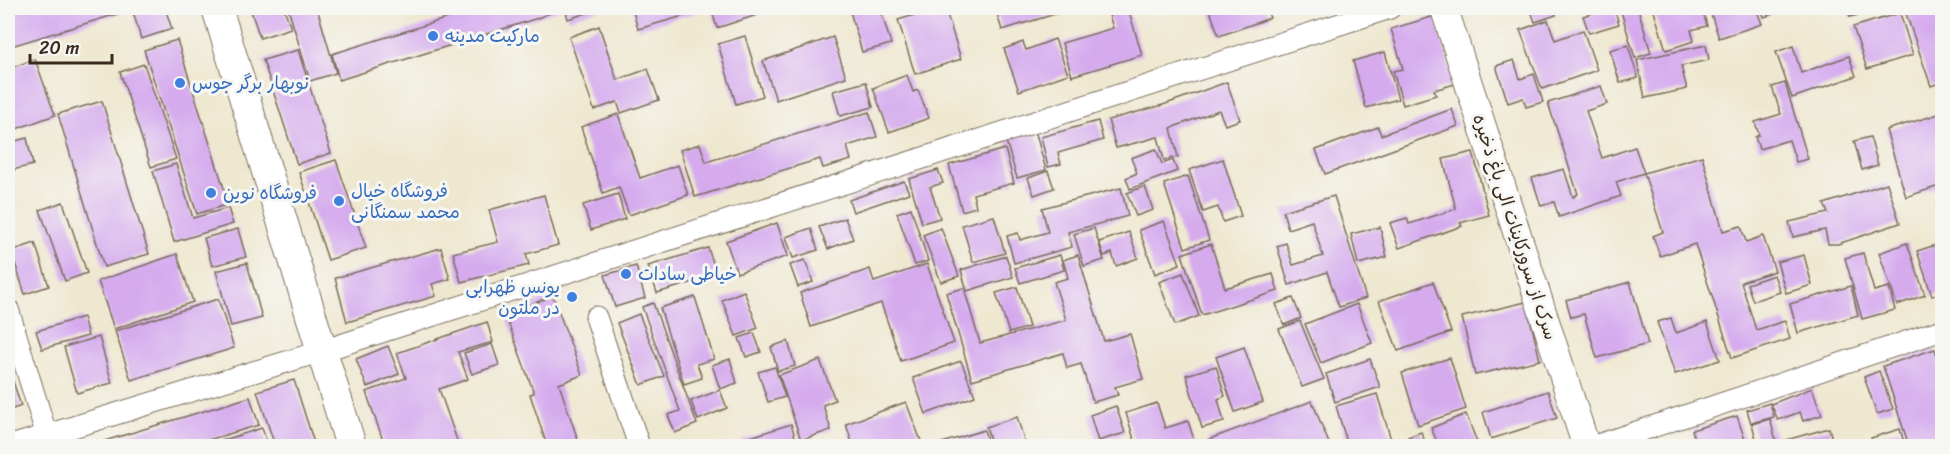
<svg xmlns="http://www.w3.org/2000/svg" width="1950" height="454" viewBox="0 0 1950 454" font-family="Sriracha,'Playpen Sans Arabic',sans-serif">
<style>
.building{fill:#d5abee}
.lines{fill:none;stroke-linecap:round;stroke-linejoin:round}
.minor-casing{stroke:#7a6c5c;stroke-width:23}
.tertiary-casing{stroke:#7a6c5c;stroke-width:29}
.secondary-casing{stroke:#7a6c5c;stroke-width:32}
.minor{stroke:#fff;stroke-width:21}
.tertiary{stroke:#fff;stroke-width:27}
.secondary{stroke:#fff;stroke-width:30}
.shop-dot{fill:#3f7fe0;stroke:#f6f6f2;stroke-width:2}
.labels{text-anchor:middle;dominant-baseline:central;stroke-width:6;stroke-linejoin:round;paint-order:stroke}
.shop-label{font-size:18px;fill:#366cbe;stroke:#f6f6f2;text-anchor:start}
.street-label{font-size:18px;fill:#3b2a1e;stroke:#f6f6f2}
</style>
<rect width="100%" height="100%" fill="#f6f6f2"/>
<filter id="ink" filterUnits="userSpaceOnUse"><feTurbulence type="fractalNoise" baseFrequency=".0167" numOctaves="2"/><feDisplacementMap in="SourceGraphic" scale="12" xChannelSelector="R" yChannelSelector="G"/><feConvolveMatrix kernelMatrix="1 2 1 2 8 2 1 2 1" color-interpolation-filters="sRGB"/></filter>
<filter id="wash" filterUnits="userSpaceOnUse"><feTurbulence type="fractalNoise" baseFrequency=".008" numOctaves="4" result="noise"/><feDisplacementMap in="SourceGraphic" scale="24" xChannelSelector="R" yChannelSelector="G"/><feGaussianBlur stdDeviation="1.35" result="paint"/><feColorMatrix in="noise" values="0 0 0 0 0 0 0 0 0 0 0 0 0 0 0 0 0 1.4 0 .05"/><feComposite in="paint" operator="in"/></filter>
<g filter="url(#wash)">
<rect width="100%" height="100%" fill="#efe8d0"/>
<g id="blocks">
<g class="building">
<polygon points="8,8 126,8 127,11 8,47"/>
<polygon points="132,8 165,8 172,29 141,39"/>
<polygon points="250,8 284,8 291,28 260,38"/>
<polygon points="288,8 317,8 336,73 310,81"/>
<polygon points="480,8 559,8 560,9 535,19 339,80 332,54"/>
<polygon points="565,8 603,8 568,19"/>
<polygon points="632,8 700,8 701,11 638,29"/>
<polygon points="711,8 768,8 769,11 717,28"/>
<polygon points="849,8 880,8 891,44 862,52"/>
<polygon points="937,8 945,8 961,59 915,74 898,20"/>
<polygon points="995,8 1075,8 1002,30"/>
<polygon points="1107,8 1128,8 1142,55 1072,76 1062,43 1113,28"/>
<polygon points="1209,8 1266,8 1270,18 1219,36"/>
<polygon points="1530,8 1554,8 1556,15 1535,22"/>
<polygon points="1610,8 1614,8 1619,24 1589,33 1583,16"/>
<polygon points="1620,8 1638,8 1651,53 1635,58"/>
<polygon points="1653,8 1702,8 1707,26 1691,30 1694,41 1666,50"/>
<polygon points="1709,8 1756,8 1762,24 1719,38"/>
<polygon points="1761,8 1784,8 1784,10 1764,17"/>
<polygon points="1847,8 1884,8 1850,17"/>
<polygon points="1904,8 1934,8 1942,32 1942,82 1931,86"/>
<polygon points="1900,13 1913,55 1867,69 1853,27"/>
<polygon points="1435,16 1455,84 1434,90 1436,95 1403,105 1393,71 1403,69 1391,29"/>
<polygon points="1548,20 1555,40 1583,30 1597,70 1542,89 1520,30"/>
<polygon points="599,26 617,80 648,69 659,100 621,113 617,102 594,110 569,37"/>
<polygon points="745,36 763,96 736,104 718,44"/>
<polygon points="833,37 846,77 776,100 763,61"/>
<polygon points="1055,39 1068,74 1019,91 1004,49 1023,42 1026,50"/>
<polygon points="177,40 229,204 197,214 144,50"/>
<polygon points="1628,45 1638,78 1620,83 1610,50"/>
<polygon points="1706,45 1709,60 1681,66 1687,89 1645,98 1637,60"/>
<polygon points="1793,46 1801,73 1849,56 1856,76 1792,98 1776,52"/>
<polygon points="298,50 331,153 297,164 263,60"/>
<polygon points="1385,52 1398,99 1366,108 1353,61"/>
<polygon points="35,59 55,115 8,132 8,69"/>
<polygon points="1514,60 1520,79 1534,74 1543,102 1526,107 1523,98 1508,103 1496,66"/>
<polygon points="144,64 176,159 151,167 120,72"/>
<polygon points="907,75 913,92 918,90 929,118 889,132 873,88"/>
<polygon points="866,82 873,107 840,116 833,91"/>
<polygon points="1227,82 1240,120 1225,125 1219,110 1171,128 1178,157 1164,160 1158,137 1116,148 1108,120 1163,105"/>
<polygon points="1785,83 1808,159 1796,162 1789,140 1759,149 1755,137 1759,135 1755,122 1781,114 1772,87"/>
<polygon points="1601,86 1607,104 1586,111 1602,158 1635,147 1644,173 1616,182 1621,196 1559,217 1554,202 1541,206 1532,178 1564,169 1573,197 1578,194 1548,103"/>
<polygon points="102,101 149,254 104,267 58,114"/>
<polygon points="1452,109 1458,126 1325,174 1316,150 1378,127 1381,135"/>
<polygon points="869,112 877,137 847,146 851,160 823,168 820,159 695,197 680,150 700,144 706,162"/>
<polygon points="618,114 640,178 678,165 688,195 629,215 619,187 603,193 581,127"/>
<polygon points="1939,114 1942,126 1942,185 1906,197 1886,130"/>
<polygon points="1098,121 1103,140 1058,153 1061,164 1048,167 1041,137"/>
<polygon points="1035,130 1046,170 1017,178 1005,138"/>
<polygon points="1870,137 1878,165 1862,170 1854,141"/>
<polygon points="27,138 33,165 8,171 8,143"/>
<polygon points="1005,149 1014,183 973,194 976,207 962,211 949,165"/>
<polygon points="1156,149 1162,164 1173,160 1177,171 1130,189 1126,178 1137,173 1131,158"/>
<polygon points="1473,152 1489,215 1460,223 1462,226 1399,248 1390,223 1407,218 1409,224 1456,209 1443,159"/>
<polygon points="1702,156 1723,231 1741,226 1746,242 1763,236 1775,271 1741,282 1756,330 1785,321 1790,339 1732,358 1695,244 1660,256 1653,236 1663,232 1644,173"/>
<polygon points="1223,159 1241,216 1223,222 1218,207 1203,212 1189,170"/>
<polygon points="336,160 366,248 328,260 299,172"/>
<polygon points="176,164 193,218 228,208 233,224 174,242 153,171"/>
<polygon points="938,170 943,183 930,187 940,218 922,223 909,179"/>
<polygon points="1048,171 1054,188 1034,195 1028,178"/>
<polygon points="1188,176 1209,240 1185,248 1164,184"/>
<polygon points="904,181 909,193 853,212 849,200"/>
<polygon points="1887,183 1900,223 1838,244 1828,244 1825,230 1793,237 1789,222 1828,213 1824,204"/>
<polygon points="1145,186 1153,210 1136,216 1127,193"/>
<polygon points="1121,188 1128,216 1068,232 1072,247 1014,263 1007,236 1018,233 1020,240 1048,232 1042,208"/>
<polygon points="618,194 625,219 591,230 583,205"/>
<polygon points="544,195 558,245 526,254 529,265 461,282 453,253 498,242 489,210"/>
<polygon points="1334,196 1366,298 1339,307 1327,272 1289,285 1277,246 1286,243 1293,265 1323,256 1312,221 1288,229 1283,211"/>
<polygon points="63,202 87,273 65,281 40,210"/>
<polygon points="911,208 928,261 915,265 897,213"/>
<polygon points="994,216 1005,253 973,262 962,225"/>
<polygon points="845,218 853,239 828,249 819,227"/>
<polygon points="1164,221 1180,264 1155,274 1139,230"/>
<polygon points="777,223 788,256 737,273 726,241"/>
<polygon points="1380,227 1387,257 1358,264 1351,234"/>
<polygon points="811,228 818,250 793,258 786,237"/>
<polygon points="941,228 959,276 941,282 923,235"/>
<polygon points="1094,228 1104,260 1084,266 1074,234"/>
<polygon points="238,229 246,257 212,266 204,238"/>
<polygon points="1129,232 1138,258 1116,266 1112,253 1104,256 1099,242"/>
<polygon points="35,243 49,286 25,294 11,251"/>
<polygon points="1907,243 1925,295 1897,305 1879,253"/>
<polygon points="1942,243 1942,292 1932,296 1917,251"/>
<polygon points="1211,244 1225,288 1273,274 1278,291 1202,315 1182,254"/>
<polygon points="441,248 450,279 432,284 436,296 347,322 335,278"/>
<polygon points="708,248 717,275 657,293 648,266"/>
<polygon points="1863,253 1874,291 1889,287 1895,310 1862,319 1845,258"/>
<polygon points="177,254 193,302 114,329 98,281"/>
<polygon points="1060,255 1064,270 1020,283 1015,268"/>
<polygon points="1078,255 1104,341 1130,334 1143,379 1115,387 1118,395 1093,402 1081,364 1067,368 1063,353 972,380 946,293 964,288 980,343 1066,320 1054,282 1068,278 1063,260"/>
<polygon points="1804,255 1812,285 1786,293 1777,262"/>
<polygon points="1006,256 1013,277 967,291 961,270"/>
<polygon points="805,260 813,282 798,287 790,265"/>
<polygon points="247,263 262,318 231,326 216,271"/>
<polygon points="927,264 954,343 901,361 881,303 811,327 800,293 870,269 874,282"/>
<polygon points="636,266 645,298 615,307 605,275"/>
<polygon points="1183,273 1199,316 1175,325 1159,282"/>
<polygon points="1774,275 1780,292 1753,301 1747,284"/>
<polygon points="1433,282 1451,332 1398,351 1379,301"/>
<polygon points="1630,282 1648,344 1597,358 1584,314 1571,317 1566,300"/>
<polygon points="1851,286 1858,315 1798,333 1790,304"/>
<polygon points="1017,287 1029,327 1009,333 996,293"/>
<polygon points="744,291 758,328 736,336 722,300"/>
<polygon points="553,296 582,375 559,384 578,440 560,446 547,446 530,394 534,393 505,314"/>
<polygon points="695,297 714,359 697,364 702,378 684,384 660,308"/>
<polygon points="1293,298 1301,318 1284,325 1276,304"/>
<polygon points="218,299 234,348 131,380 115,331"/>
<polygon points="1526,302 1540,360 1475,375 1462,317"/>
<polygon points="653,303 697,424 675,433 668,415 680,411 642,307"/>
<polygon points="1357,304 1372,343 1321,363 1305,324"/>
<polygon points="639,314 664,376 641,385 617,323"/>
<polygon points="83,317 88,336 42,349 36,331"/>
<polygon points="1671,318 1676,333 1707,322 1720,360 1675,374 1657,322"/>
<polygon points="1300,321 1324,379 1302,387 1279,329"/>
<polygon points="487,322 493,342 458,352 468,379 439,389 459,446 385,446 366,392 406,378 397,353"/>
<polygon points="754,333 761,352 746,357 739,338"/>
<polygon points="99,337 112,383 77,393 64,347"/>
<polygon points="788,341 795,366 778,371 771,347"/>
<polygon points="492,344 499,365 472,374 464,353"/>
<polygon points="388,346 399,374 367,387 356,359"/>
<polygon points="1244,347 1263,402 1235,412 1216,357"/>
<polygon points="1935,349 1942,374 1942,446 1909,446 1883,366"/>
<polygon points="1450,358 1466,409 1418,425 1402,373"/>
<polygon points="730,359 737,383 720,389 712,365"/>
<polygon points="1370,359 1380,387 1335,402 1326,374"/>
<polygon points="820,360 835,400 823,405 831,430 801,440 779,375"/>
<polygon points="961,361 975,396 926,414 913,378"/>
<polygon points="1216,366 1225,396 1218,399 1224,422 1202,428 1186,375"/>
<polygon points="775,367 785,397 768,402 758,372"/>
<polygon points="1879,371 1893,409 1877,414 1864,377"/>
<polygon points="11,375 21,406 8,411 8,376"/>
<polygon points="294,380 315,446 275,446 257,391"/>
<polygon points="1812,388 1822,415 1803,421 1800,412 1778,420 1771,404"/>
<polygon points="720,390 727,408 698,420 691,401"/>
<polygon points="1548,391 1557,418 1491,439 1483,412"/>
<polygon points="1377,394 1393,446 1348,446 1336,406"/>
<polygon points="250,397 259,425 188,446 88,446"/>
<polygon points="1312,401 1330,446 1209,446 1207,440"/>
<polygon points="906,402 923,446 853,446 846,424"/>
<polygon points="1157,403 1165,428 1188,421 1196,446 1136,446 1126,413"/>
<polygon points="1770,403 1774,417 1751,423 1747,410"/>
<polygon points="1116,406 1125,433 1098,441 1090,415"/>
<polygon points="1466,414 1477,442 1465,446 1439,446 1431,428"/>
<polygon points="1737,416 1747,446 1697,446 1692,430"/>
<polygon points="1017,417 1026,446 992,446 986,427"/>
<polygon points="1770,419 1777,444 1758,446 1752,424"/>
<polygon points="791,424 797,443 785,446 743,446 741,440"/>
<polygon points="262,428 268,446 205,446"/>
<polygon points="1829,428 1834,446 1780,446 1779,442"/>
<polygon points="1900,429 1905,446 1874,446 1871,438"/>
<polygon points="984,430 989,446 932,446"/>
<polygon points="1421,432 1427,446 1412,446 1408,437"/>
</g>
</g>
</g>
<g filter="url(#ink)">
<use href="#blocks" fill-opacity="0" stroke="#7a6c5c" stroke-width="1.5"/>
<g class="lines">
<defs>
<g id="minor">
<polyline points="8,309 50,446"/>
<polyline points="596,317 639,446"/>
<polyline points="11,446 322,351 1390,8"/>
<polyline points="1595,446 1942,330"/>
</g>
<polyline id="tertiary" points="1444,8 1586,446"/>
<polyline id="secondary" points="217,8 351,446"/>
</defs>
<use href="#minor" class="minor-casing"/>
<use href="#tertiary" class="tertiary-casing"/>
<use href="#secondary" class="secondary-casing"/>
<use href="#minor" class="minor"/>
<use href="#tertiary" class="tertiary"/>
<use href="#secondary" class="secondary"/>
</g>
</g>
<g class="shop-dot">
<circle cx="433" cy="36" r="6"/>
<circle cx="180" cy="83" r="6"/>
<circle cx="211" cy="193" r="6"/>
<circle cx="339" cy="201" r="6"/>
<circle cx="626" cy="274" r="6"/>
<circle cx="572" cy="297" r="6"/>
</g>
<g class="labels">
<g class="shop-label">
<text x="445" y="36">مارکیت مدینه</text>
<text x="192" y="83">نوبهار برگر جوس</text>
<text x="351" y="191">فروشگاه خیال<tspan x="351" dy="21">محمد سمنگانی</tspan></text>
<text x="223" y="193">فروشگاه نوین</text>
<text x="638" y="274">خیاطی سادات</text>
<text x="560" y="287" text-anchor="end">یونس ظهرابی<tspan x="560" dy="21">در ملتون</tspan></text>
</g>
<g class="street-label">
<text transform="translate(1515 227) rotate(72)">سرک از سرورکاینات الی باغ ذخیره</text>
</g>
</g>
<rect width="1950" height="454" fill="none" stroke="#f6f6f2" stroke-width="30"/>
<path d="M30 54v9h82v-9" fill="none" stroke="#3b2a1e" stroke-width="3"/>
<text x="39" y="54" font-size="18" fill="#3b2a1e" stroke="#f6f6f2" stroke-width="4.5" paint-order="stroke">20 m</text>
</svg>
